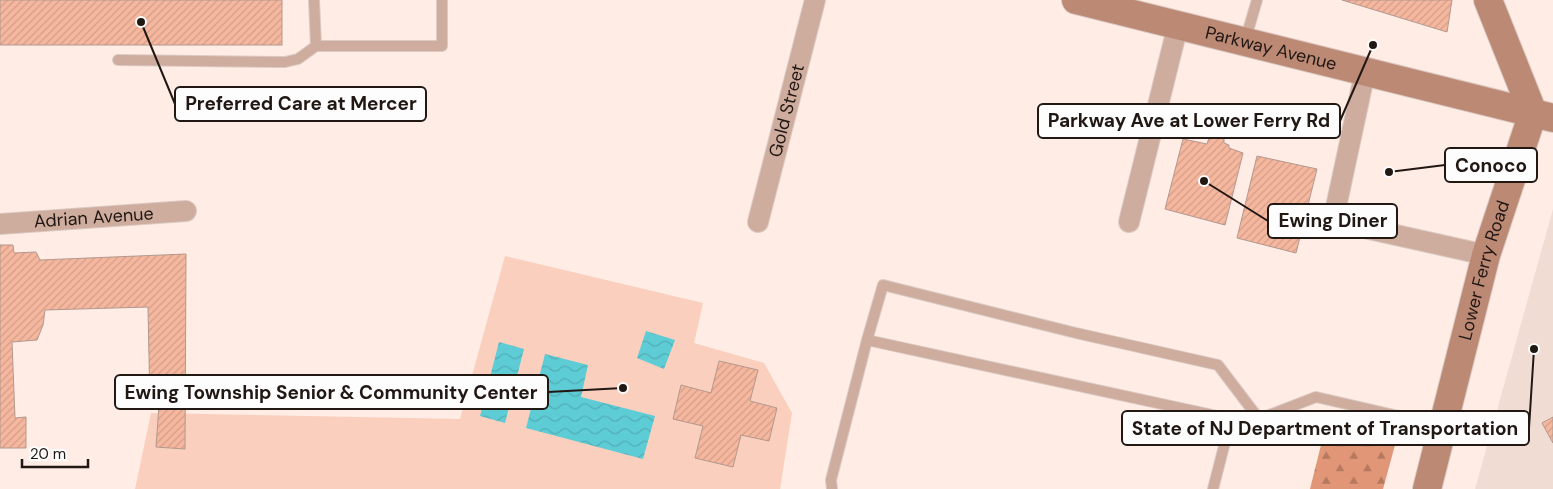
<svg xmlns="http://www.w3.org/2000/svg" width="1553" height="489" viewBox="0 0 1553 489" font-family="'DM Sans',sans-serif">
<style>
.built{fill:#f1dcd3}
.forest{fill:url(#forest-firs)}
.green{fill:#facfbe}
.water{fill:url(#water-waves)}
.building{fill:url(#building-hatch);stroke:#b3988e}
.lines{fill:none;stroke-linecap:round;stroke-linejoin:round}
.lane-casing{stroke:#dbcac3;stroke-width:12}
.street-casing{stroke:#dbcac3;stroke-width:22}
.secondary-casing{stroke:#dbcac3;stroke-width:30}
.lane{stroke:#ceac9e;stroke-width:10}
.street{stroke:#ceac9e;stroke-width:20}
.secondary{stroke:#bc8975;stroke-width:28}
.labels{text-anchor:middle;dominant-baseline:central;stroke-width:5;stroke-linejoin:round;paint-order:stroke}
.street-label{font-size:18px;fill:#211713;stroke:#fdfdfd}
.leader{fill:none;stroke:#211713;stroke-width:2}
.callout-dot{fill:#211713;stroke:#fdfdfd;stroke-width:2}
.callout{fill:#fdfdfd;stroke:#211713;stroke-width:2}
.callout-label{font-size:19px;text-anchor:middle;font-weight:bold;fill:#211713}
</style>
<defs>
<pattern id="forest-firs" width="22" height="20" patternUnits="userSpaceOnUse" patternTransform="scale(1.25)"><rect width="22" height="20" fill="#e19677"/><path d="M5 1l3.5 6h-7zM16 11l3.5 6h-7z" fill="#b67960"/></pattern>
<pattern id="water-waves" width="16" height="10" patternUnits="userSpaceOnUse" patternTransform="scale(1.25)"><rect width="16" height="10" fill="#5eccd5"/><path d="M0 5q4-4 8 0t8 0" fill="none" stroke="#51aeb6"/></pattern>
<pattern id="building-hatch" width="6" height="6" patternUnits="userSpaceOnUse" patternTransform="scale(1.25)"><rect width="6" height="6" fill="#f6b79f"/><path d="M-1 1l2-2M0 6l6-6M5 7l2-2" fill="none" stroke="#d39d88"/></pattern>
</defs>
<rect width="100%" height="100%" fill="#feece5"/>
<polygon class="built" points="1553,209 1553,489 1475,489"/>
<polygon class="forest" points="1398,434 1383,489 1310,489 1322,441"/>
<polygon class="green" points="505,256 703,303 694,343 764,363 792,413 780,489 135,489 151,413 460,419"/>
<g class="water">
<polygon points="646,331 675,340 664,369 637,358"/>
<polygon points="499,342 524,349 505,423 480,416"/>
<polygon points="545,354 588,365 581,397 655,416 643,459 526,428"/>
</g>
<g class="building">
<rect x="0" y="0" width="282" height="45"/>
<polygon points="1342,0 1452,0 1447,32"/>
<polygon points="1210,135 1224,139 1224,143 1229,145 1229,148 1243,153 1225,225 1165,209 1183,139 1207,144"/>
<polygon points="1257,156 1317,169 1296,253 1237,238"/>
<polygon points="0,245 13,245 14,253 36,252 40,260 186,254 185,449 156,447 159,405 150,406 148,307 45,310 43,325 37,340 12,342 15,418 26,417 26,448 0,448"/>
<polygon points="719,361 758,370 750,401 777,408 769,441 741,435 733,467 695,458 703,426 673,419 681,385 711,393"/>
<polygon points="1553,417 1553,443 1542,423"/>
</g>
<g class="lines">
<defs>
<g id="lane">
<polyline points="314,0 316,46 442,46 442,0"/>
<polyline points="1245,41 1257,0"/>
<polyline points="118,60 285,62 298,59 316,46"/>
<polyline points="867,340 883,285 1076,333 1218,365 1259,419"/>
<polyline points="832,489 831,480 867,340 1231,419 1259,419 1316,397 1442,426"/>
<polyline points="1213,489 1231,419"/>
</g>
<g id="street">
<polyline points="1365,72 1333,221 1486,255"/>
<path id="s1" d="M758,222l57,-222"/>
<polyline points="1129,222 1178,25"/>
<path id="s2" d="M0,224l186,-13"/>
</g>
<g id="secondary">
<path id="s3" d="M1076,0l477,118"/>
<path id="s4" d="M1427,489l59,-234 47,-142 -45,-113"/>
</g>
</defs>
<use href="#lane" class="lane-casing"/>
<use href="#street" class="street-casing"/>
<use href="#secondary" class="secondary-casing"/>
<use href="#lane" class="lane"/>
<use href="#street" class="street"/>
<use href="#secondary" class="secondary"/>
</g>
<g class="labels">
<g class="street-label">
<text stroke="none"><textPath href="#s3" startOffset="201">Parkway Avenue</textPath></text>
<text stroke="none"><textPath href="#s1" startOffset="115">Gold Street</textPath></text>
<text stroke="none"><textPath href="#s2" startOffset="94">Adrian Avenue</textPath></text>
<text stroke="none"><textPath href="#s4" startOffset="226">Lower Ferry Road</textPath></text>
</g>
</g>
<path class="leader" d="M141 22L175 104M1373 45L1340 121M1389 172L1445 165M1204 181L1268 221M623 388L548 392M1534 349L1529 428"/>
<g class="callout-dot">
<circle cx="141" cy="22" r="5"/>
<circle cx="1373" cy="45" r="5"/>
<circle cx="1389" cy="172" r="5"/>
<circle cx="1204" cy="181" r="5"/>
<circle cx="623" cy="388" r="5"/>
<circle cx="1534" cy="349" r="5"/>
</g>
<g class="callout">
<rect x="175" y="87" width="251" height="34" rx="5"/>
<rect x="1038" y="104" width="302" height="34" rx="5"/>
<rect x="1445" y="148" width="92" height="34" rx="5"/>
<rect x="1268" y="204" width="129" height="34" rx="5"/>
<rect x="115" y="375" width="433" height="34" rx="5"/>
<rect x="1122" y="411" width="407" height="34" rx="5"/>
</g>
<g class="callout-label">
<text x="301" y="110">Preferred Care at Mercer</text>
<text x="1189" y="127">Parkway Ave at Lower Ferry Rd</text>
<text x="1491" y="172">Conoco</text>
<text x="1333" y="227">Ewing Diner</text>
<text x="331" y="399">Ewing Township Senior &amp; Community Center</text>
<text x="1325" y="435">State of NJ Department of Transportation</text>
</g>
<path d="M22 459v8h66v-8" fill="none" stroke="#211713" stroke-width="2.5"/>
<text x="30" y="459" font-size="15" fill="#211713" stroke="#fdfdfd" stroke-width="4" paint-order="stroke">20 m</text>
</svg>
